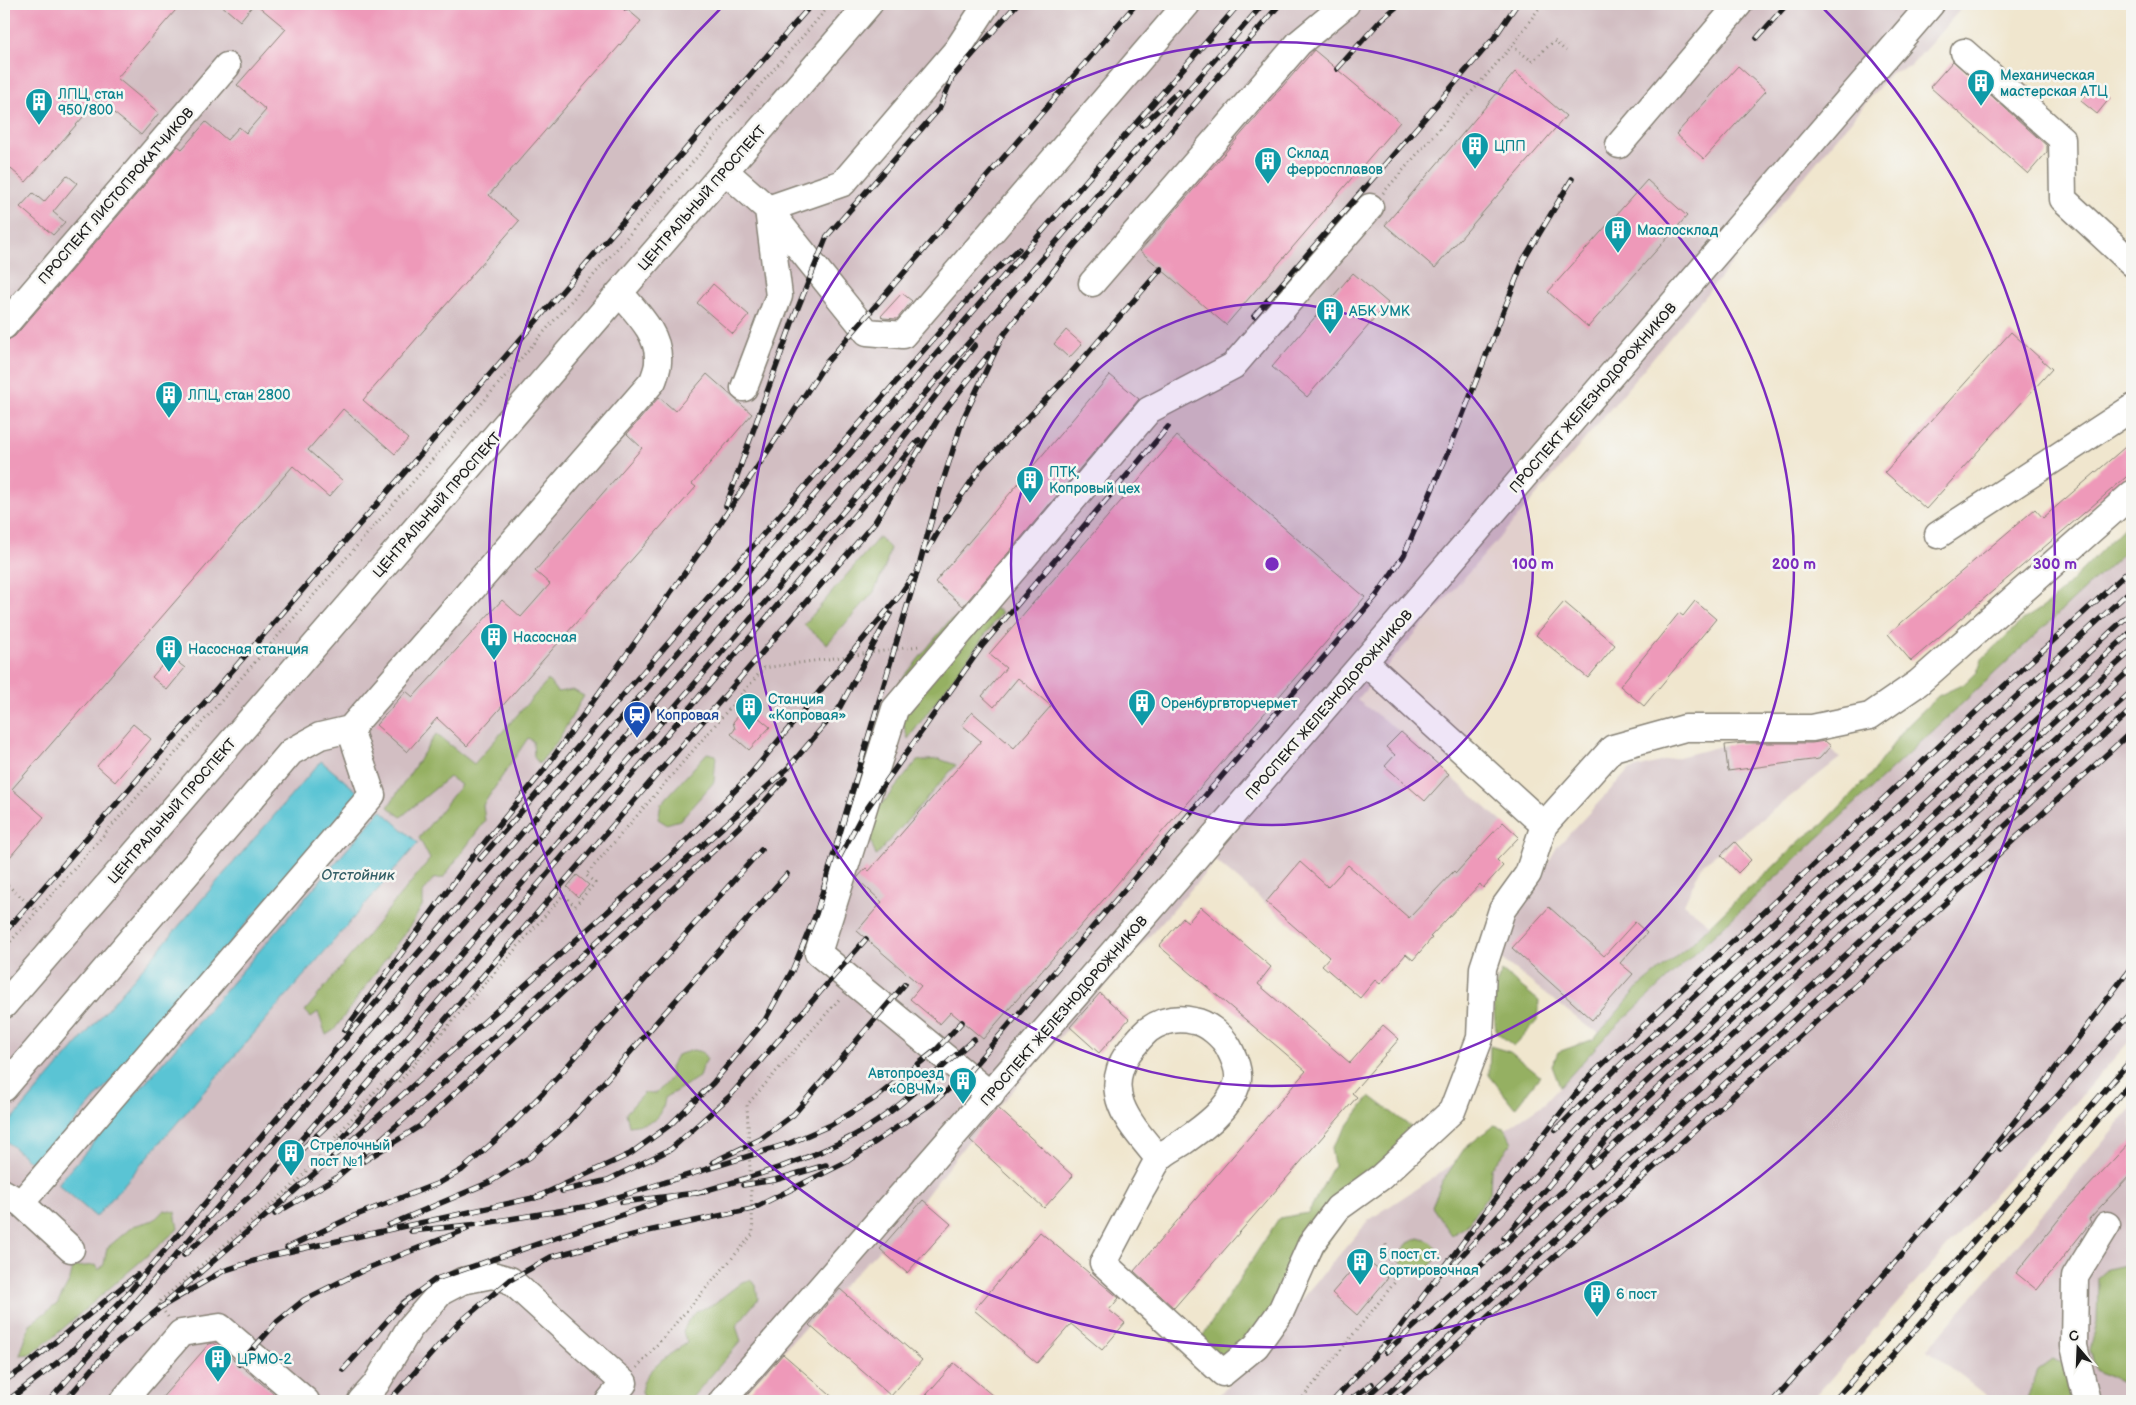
<svg xmlns="http://www.w3.org/2000/svg" width="2136" height="1405" viewBox="0 0 2136 1405" font-family="'Balsamiq Sans',sans-serif">
<style>
.industrial{fill:#d2bec2}
.forest{fill:#95b062;stroke:#58663f}
.water{fill:#5ac4d4;stroke:#3b7078}
.building{fill:#ee99b9}
.lines{fill:none;stroke-linecap:round;stroke-linejoin:round}
.minor-casing{stroke:#868175;stroke-width:29}
.path{stroke:#868175;stroke-width:3;stroke-dasharray:1 4;stroke-linecap:butt}
.minor{stroke:#fff;stroke-width:26}
.rail-casing{stroke:#1c1c1c;stroke-width:5.5}
.rail{stroke:#f6f6f2;stroke-width:4;stroke-dasharray:11;stroke-linecap:butt}
.ring{fill:none;stroke:#7b2cbf;stroke-width:2.5}
.labels{text-anchor:middle;dominant-baseline:central;stroke-width:5;stroke-linejoin:round;paint-order:stroke}
.culture-label{font-size:14px;fill:#0d838f;stroke:#f6f6f2;text-anchor:start}
.street-label{font-size:14px;fill:#1c1c1c;stroke:#f6f6f2}
.transit-label{font-size:14px;fill:#164399;stroke:#f6f6f2;text-anchor:start}
.water-label{font-size:15px;font-style:italic;fill:#355f66;stroke:#f6f6f2}
.centre{fill:#7b2cbf;stroke:#f6f6f2;stroke-width:2.5}
.ring-label{font-size:15px;text-anchor:middle;font-weight:bold;fill:#7b2cbf;stroke:#f6f6f2;stroke-width:5;stroke-linejoin:round;paint-order:stroke}
</style>
<rect width="100%" height="100%" fill="#f6f6f2"/>
<filter id="ink" filterUnits="userSpaceOnUse"><feTurbulence type="fractalNoise" baseFrequency=".02" numOctaves="2"/><feDisplacementMap in="SourceGraphic" scale="10" xChannelSelector="R" yChannelSelector="G"/><feConvolveMatrix kernelMatrix="1 2 1 2 8 2 1 2 1" color-interpolation-filters="sRGB"/></filter>
<filter id="wash" filterUnits="userSpaceOnUse"><feTurbulence type="fractalNoise" baseFrequency=".0096" numOctaves="4" result="noise"/><feDisplacementMap in="SourceGraphic" scale="20" xChannelSelector="R" yChannelSelector="G"/><feGaussianBlur stdDeviation="1.12" result="paint"/><feColorMatrix in="noise" values="0 0 0 0 0 0 0 0 0 0 0 0 0 0 0 0 0 1.4 0 .05"/><feComposite in="paint" operator="in"/></filter>
<g filter="url(#wash)">
<rect width="100%" height="100%" fill="#f0e6ce"/>
<g class="industrial">
<polygon points="4,4 1965,4 1911,66 1891,73 1571,456 1357,700 1401,732 1519,837 1498,860 1503,866 1483,888 1474,890 1442,924 1413,960 1363,918 1329,957 1216,861 969,1140 923,1200 880,1249 840,1289 738,1401 4,1401"/>
<polygon points="2132,545 2132,1038 1811,1401 1214,1401 1369,1220 1545,1103 1606,1036 1588,1027 1500,958 1505,938 1557,847 1629,770 1725,745 1819,735 1840,758 1702,865 1684,904 1718,931"/>
<polygon points="2132,1108 2132,1401 1993,1401 1927,1350"/>
</g>
<g class="forest">
<polygon points="2132,519 2132,545 1606,1036 1560,1087 1552,1066 1558,1052 1594,1039 1639,987 1689,946 1739,897 1771,869 1801,840 1822,825 1867,779 1907,726 1938,696 1966,683 1977,672 1982,659 2023,620 2051,602"/>
<polygon points="879,537 890,548 886,564 874,592 827,644 804,625"/>
<polygon points="992,607 1002,612 908,739 895,699 895,688 950,620"/>
<polygon points="548,680 557,692 573,690 584,696 557,742 539,764 534,757 533,741 528,738 483,805 485,821 443,878 433,879 423,893 423,904 414,920 334,1030 326,1035 318,1012 311,1017 305,1011 430,859 419,838 461,785 449,777 401,817 388,807 436,734 474,764"/>
<polygon points="707,753 716,755 714,782 680,820 666,824 658,819 661,804"/>
<polygon points="939,759 956,765 876,856 871,842 868,821 917,761"/>
<polygon points="1502,971 1539,1001 1537,1021 1514,1046 1496,1032 1492,993"/>
<polygon points="1490,1046 1510,1052 1540,1076 1515,1108 1489,1075"/>
<path d="M693,1050l9,2 5,7 -6,11 -2,7 -34,21c-3,24 -14,25 -36,28l-3,-13 18,-20h13l14,-16 -1,-9 7,-13z"/>
<polygon points="1370,1096 1415,1130 1252,1338 1225,1358 1200,1340 1279,1218 1308,1213 1334,1165 1331,1148"/>
<polygon points="1494,1125 1505,1128 1512,1143 1491,1169 1490,1193 1465,1227 1452,1235 1432,1207 1442,1182 1464,1149"/>
<polygon points="164,1210 175,1212 178,1229 52,1338 31,1354 20,1355 30,1324 57,1304 70,1280 73,1267 96,1265 99,1270 104,1264 107,1248 133,1226 154,1220"/>
<polygon points="1419,1238 1429,1241 1441,1252 1423,1276 1404,1268 1398,1256 1408,1243"/>
<polygon points="2132,1249 2132,1389 2096,1370 2090,1350 2097,1323 2098,1278 2108,1269 2125,1265"/>
<path d="M750,1280l6,5 2,14 -22,27 5,15 -52,60h-41c-23,-19 25,-49 39,-58l-4,-11 5,-11 9,-10 15,-6 30,-23z"/>
<polygon points="2052,1360 2064,1363 2071,1380 2069,1401 2026,1401 2038,1370"/>
</g>
<g class="water">
<polygon points="321,761 359,793 36,1167 4,1139 4,1129"/>
<polygon points="381,810 418,843 96,1217 58,1184"/>
</g>
<g id="blocks">
<g class="building">
<polygon points="4,4 181,4 117,78 159,113 141,135 98,100 26,182 4,163"/>
<polygon points="220,4 254,4 240,21"/>
<polygon points="256,4 621,4 641,21 489,195 519,221 363,400 408,439 395,454 343,409 308,450 343,481 329,497 293,466 12,789 44,817 4,864 4,342 15,336 178,146 182,149 206,122 227,140 239,127 246,133 266,110 237,85 286,29"/>
<polygon points="1314,50 1400,122 1226,325 1140,251"/>
<polygon points="1953,61 2047,146 2047,152 2028,174 1930,87"/>
<polygon points="1738,66 1766,91 1704,159 1676,134"/>
<polygon points="1515,72 1566,116 1435,268 1385,225"/>
<polygon points="2095,85 2110,98 2097,114 2081,101"/>
<polygon points="67,175 77,183 53,212 65,222 53,235 20,207 33,193 44,202"/>
<polygon points="1647,180 1687,216 1588,327 1548,292"/>
<polygon points="1353,273 1388,303 1307,397 1272,367"/>
<polygon points="713,284 749,315 733,334 697,303"/>
<polygon points="902,293 912,301 897,319 883,318 881,316"/>
<polygon points="1066,330 1082,344 1069,358 1054,344"/>
<polygon points="2011,332 2052,369 1926,509 1885,472"/>
<polygon points="707,374 752,414 692,484 696,487 467,746 437,718 407,752 376,725 406,691 413,697 502,600 521,617 550,584 535,571 642,448 627,434 659,397 675,411"/>
<polygon points="1110,375 1139,399 963,606 935,582"/>
<polygon points="1177,436 1365,597 983,1039 951,1012 940,1024 910,999 921,986 857,931 882,902 857,879 858,877 866,868 869,871 981,741 962,725 972,712 1014,748 1051,706 1018,678 994,707 982,696 1006,668 989,654"/>
<polygon points="2132,441 2132,472 1911,661 1888,634 2035,509 2043,518"/>
<polygon points="1695,601 1716,619 1644,706 1620,686 1679,613 1683,616"/>
<polygon points="1564,602 1615,645 1588,678 1536,635"/>
<polygon points="170,656 185,668 167,690 152,677"/>
<polygon points="751,711 770,727 749,750 731,734 735,729 733,722 740,714 747,715"/>
<polygon points="133,724 151,739 115,782 97,766"/>
<polygon points="1401,732 1449,774 1425,801 1385,766 1395,755 1386,747"/>
<polygon points="1825,741 1831,746 1819,759 1728,771 1725,745 1744,743 1812,743"/>
<polygon points="1503,822 1519,837 1497,860 1503,866 1483,888 1480,884 1430,937 1432,938 1413,960 1406,954 1380,984 1375,980 1360,998 1322,965 1329,957 1266,902 1300,862 1328,887 1348,865 1409,918 1454,871 1456,873"/>
<polygon points="1735,842 1751,860 1738,873 1721,855"/>
<polygon points="577,875 589,885 578,897 567,887"/>
<polygon points="1201,907 1271,967 1258,984 1350,1063 1383,1025 1399,1039 1352,1093 1357,1097 1174,1308 1134,1271 1306,1071 1159,946 1183,918 1188,922"/>
<polygon points="1549,907 1604,956 1635,922 1647,933 1620,963 1633,974 1592,1020 1512,948"/>
<polygon points="1100,993 1129,1019 1099,1053 1070,1027"/>
<polygon points="998,1108 1073,1176 1044,1208 970,1140"/>
<polygon points="2132,1140 2132,1173 2089,1219 2091,1222 2037,1290 2016,1273 2067,1209"/>
<polygon points="923,1200 951,1224 907,1273 880,1249"/>
<polygon points="1040,1232 1119,1298 1109,1310 1125,1323 1102,1350 1071,1324 1037,1363 974,1310"/>
<polygon points="1363,1257 1388,1278 1357,1315 1332,1293"/>
<polygon points="840,1289 922,1360 891,1396 809,1325"/>
<polygon points="214,1343 239,1364 282,1401 159,1401 209,1344"/>
<polygon points="783,1354 837,1401 742,1401"/>
<polygon points="954,1363 999,1401 921,1401"/>
</g>
</g>
</g>
<g filter="url(#ink)">
<use href="#blocks" fill-opacity="0" stroke="#868175" stroke-width="1"/>
<g class="lines">
<defs>
<g id="minor">
<polyline points="987,4 957,50 843,183 768,209 867,332 903,335 1187,4"/>
<polyline points="1964,52 2062,139 2063,199 2132,263"/>
<polyline points="1619,145 1739,4"/>
<polyline points="725,171 768,209 779,296 744,388"/>
<polyline points="1092,283 1299,43 1346,4"/>
<polyline points="4,326 227,66"/>
<polyline points="1938,535 2132,408"/>
<polyline points="1366,663 1544,825"/>
<polyline points="4,1005 869,4"/>
<path d="M4,1088l287,-336 29,-16 30,-7 303,-348c2,-6 5,-13 5,-19 2,-28 -22,-50 -38,-69"/>
<polyline points="991,1095 818,953 895,709 1149,410 1233,366 1370,207"/>
<path d="M1159,1159c-26,-32 -59,-64 -31,-106 6,-8 12,-16 20,-23 14,-10 29,-13 46,-9 14,2 29,16 35,27 5,10 12,25 8,36 -7,25 -34,44 -54,58 -7,5 -19,10 -24,17 -7,9 -11,21 -17,30 -13,25 -26,49 -39,74l120,110 33,-27 25,-35 30,-67 27,-36 43,-31 71,-66 28,-73 3,-70 19,-58 26,-36 16,-49 69,-77 72,-20h127l58,-12 48,-33 214,-189"/>
<polyline points="4,1193 21,1203 71,1249"/>
<polyline points="21,1203 372,795 350,729"/>
<polyline points="123,1401 181,1333 220,1327 306,1401"/>
<polyline points="361,1401 376,1384 409,1329 441,1292 462,1281 492,1275 510,1280 624,1383 609,1401"/>
<path d="M722,1401c406,-463 808,-930 1209,-1397"/>
<polyline points="2087,1401 2074,1346 2075,1277 2107,1225"/>
</g>
</defs>
<use href="#minor" class="minor-casing"/>
<g class="path">
<polyline points="1512,46 1532,61 1554,41 1566,51"/>
<polyline points="1383,193 1512,46 1542,4"/>
<polyline points="4,882 37,911"/>
<polyline points="4,949 831,4"/>
<polyline points="168,1317 158,1303 298,1181 383,1082 398,1083 563,895 575,906 595,883 586,875 764,668 919,646"/>
<polyline points="637,1368 753,1234 747,1105 841,997"/>
<polyline points="1300,1401 1395,1282 1385,1241"/>
</g>
<use href="#minor" class="minor"/>
<defs>
<g id="rail">
<polyline points="626,8 630,4"/>
<polyline points="1757,38 1787,4"/>
<polyline points="1337,69 1382,19 1400,4"/>
<polyline points="1142,125 1179,91"/>
<polyline points="1254,316 1494,38 1517,4"/>
<polyline points="726,506 793,320 827,236 939,109 952,78 1017,4"/>
<polyline points="927,551 945,520 981,467 1069,375 1161,269"/>
<polyline points="839,858 861,817 982,646 1168,427"/>
<polyline points="480,859 984,281 1019,249"/>
<polyline points="4,933 812,4"/>
<polyline points="345,1030 471,859 544,770 721,522 826,363 1136,4"/>
<polyline points="1556,1130 1617,1068 2132,589"/>
<polyline points="335,1147 875,522 940,416 989,354"/>
<polyline points="302,1149 352,1102 919,440"/>
<polyline points="2000,1149 2052,1102 2132,1012"/>
<polyline points="364,1161 420,1126 758,809 785,779"/>
<polyline points="713,1162 761,1139 794,1114 905,984"/>
<polyline points="1591,1166 2132,668"/>
<polyline points="743,1185 775,1180 826,1165"/>
<polyline points="562,1191 608,1180 671,1149 730,1096 866,939"/>
<path d="M697,1193c54,-16 108,-31 158,-58 43,-24 82,-64 119,-96"/>
<polyline points="535,1198 630,1154 670,1125 713,1083 765,1020 792,971 816,914 919,566 939,493 963,419 1002,337 1070,250 1280,4"/>
<polyline points="622,1202 704,1192"/>
<polyline points="275,1214 336,1178 404,1119 651,892 788,768 840,707 890,614"/>
<polyline points="389,1225 490,1182 530,1157 567,1124 787,874"/>
<polyline points="411,1231 479,1224 589,1206 790,1143 831,1125 877,1097 936,1050 962,1022"/>
<polyline points="1504,1238 1602,1123 2132,631"/>
<polyline points="287,1248 354,1216 439,1183 462,1170 499,1137 543,1093 761,850"/>
<polyline points="184,1255 261,1186 867,484 975,345"/>
<polyline points="1454,1264 1596,1110 2132,612"/>
<polyline points="167,1301 306,1181 679,848 749,776 900,595 912,577"/>
<polyline points="1386,1352 1565,1189 1622,1121 2132,650"/>
<polyline points="239,1364 277,1322 304,1300 370,1267 467,1229"/>
<polyline points="343,1370 403,1303 436,1279 680,1195"/>
<polyline points="4,1381 21,1370 137,1275"/>
<polyline points="7,1401 70,1353 125,1297 412,960 1239,4"/>
<polyline points="49,1401 1263,4"/>
<polyline points="65,1401 109,1350 161,1307 223,1271 269,1256 542,1196"/>
<polyline points="389,1401 459,1323 510,1280 551,1257 648,1231 752,1209 846,1162 931,1104 966,1075 1377,595 1404,555 1447,455 1524,259 1572,179"/>
<polyline points="1333,1401 1398,1330 1521,1164 1589,1077 1953,733 2132,568"/>
<polyline points="1348,1401 1372,1384"/>
<polyline points="1362,1401 2132,691"/>
<polyline points="1380,1401 2132,709"/>
<polyline points="1394,1401 1841,999 2132,731"/>
<polyline points="1773,1401 1974,1172 2034,1097 2132,966"/>
<polyline points="1834,1401 2132,1059"/>
<polyline points="1853,1401 2132,1081"/>
</g>
</defs>
<use href="#rail" class="rail-casing"/>
<use href="#rail" class="rail"/>
</g>
</g>
<circle cx="1272" cy="564" r="261" fill="#7b2cbf" fill-opacity=".12"/>
<g class="ring">
<circle cx="1272" cy="564" r="261"/>
<circle cx="1272" cy="564" r="522"/>
<path d="M1821 6A783 783 0 1 1 723 6"/>
</g>
<defs>
<symbol id="building-pin" viewBox="-11 -11 22 30"><path d="M0 17L-7.5 6A9.5 9.5 0 1 1 7.5 6Z" fill="#0f9aa8" stroke="#f6f6f2"/><path d="M-4-6H4V6H1V3H-1V6H-4ZM-2.5-4.3h1.7v1.8h-1.7ZM.8-4.3h1.7v1.8H.8ZM-2.5-1h1.7V.8h-1.7ZM.8-1h1.7V.8H.8Z" fill="#fff"/></symbol>
<symbol id="station-pin" viewBox="-11 -11 22 30"><path d="M0 17L-7.5 6A9.5 9.5 0 1 1 7.5 6Z" fill="#1a4fb4" stroke="#f6f6f2"/><path d="M-3-6H3Q5-6 5-4V2Q5 4 3 4L4.5 6H3L1.5 4h-3L-3 6H-4.5L-3 4Q-5 4-5 2V-4Q-5-6-3-6ZM-3.5-4v3h7v-3ZM-3.5 1v1.5H-2V1ZM2 1v1.5H3.5V1Z" fill="#fff"/></symbol>
</defs>
<g fill-rule="evenodd">
<use href="#building-pin" x="1965" y="67" width="32" height="43"/>
<use href="#building-pin" x="23" y="86" width="32" height="43"/>
<use href="#building-pin" x="1459" y="130" width="32" height="43"/>
<use href="#building-pin" x="1252" y="145" width="32" height="43"/>
<use href="#building-pin" x="1602" y="214" width="32" height="43"/>
<use href="#building-pin" x="1314" y="295" width="32" height="43"/>
<use href="#building-pin" x="153" y="379" width="32" height="43"/>
<use href="#building-pin" x="1014" y="464" width="32" height="43"/>
<use href="#building-pin" x="478" y="621" width="32" height="43"/>
<use href="#building-pin" x="153" y="633" width="32" height="43"/>
<use href="#building-pin" x="1126" y="687" width="32" height="43"/>
<use href="#building-pin" x="733" y="691" width="32" height="43"/>
<use href="#station-pin" x="621" y="699" width="32" height="43"/>
<use href="#building-pin" x="947" y="1065" width="32" height="43"/>
<use href="#building-pin" x="275" y="1137" width="32" height="43"/>
<use href="#building-pin" x="1344" y="1246" width="32" height="43"/>
<use href="#building-pin" x="1581" y="1278" width="32" height="43"/>
<use href="#building-pin" x="202" y="1343" width="32" height="43"/>
</g>
<g class="labels">
<g class="culture-label">
<text x="2000" y="75">Механическая<tspan x="2000" dy="16">мастерская АТЦ</tspan></text>
<text x="58" y="94">ЛПЦ, стан<tspan x="58" dy="16">950/800</tspan></text>
<text x="1494" y="146">ЦПП</text>
<text x="1287" y="153">Склад<tspan x="1287" dy="16">ферросплавов</tspan></text>
<text x="1637" y="230">Маслосклад</text>
<text x="1349" y="311">АБК УМК</text>
<text x="188" y="395">ЛПЦ, стан 2800</text>
<text x="1049" y="472">ПТК,<tspan x="1049" dy="16">Копровый цех</tspan></text>
<text x="513" y="637">Насосная</text>
<text x="188" y="649">Насосная станция</text>
<text x="768" y="699">Станция<tspan x="768" dy="16">«Копровая»</tspan></text>
<text x="1161" y="703">Оренбургвторчермет</text>
<text x="944" y="1073" text-anchor="end">Автопроезд<tspan x="944" dy="16">«ОВЧМ»</tspan></text>
<text x="310" y="1145">Стрелочный<tspan x="310" dy="16">пост №1</tspan></text>
<text x="1379" y="1254">5 пост ст.<tspan x="1379" dy="16">Сортировочная</tspan></text>
<text x="1616" y="1294">6 пост</text>
<text x="237" y="1359">ЦРМО-2</text>
</g>
<g class="street-label">
<text transform="translate(116 196) rotate(-49)">ПРОСПЕКТ ЛИСТОПРОКАТЧИКОВ</text>
<text transform="translate(702 198) rotate(-49)">ЦЕНТРАЛЬНЫЙ ПРОСПЕКТ</text>
<text transform="translate(1593 398) rotate(-49)">ПРОСПЕКТ ЖЕЛЕЗНОДОРОЖНИКОВ</text>
<text transform="translate(437 505) rotate(-49)">ЦЕНТРАЛЬНЫЙ ПРОСПЕКТ</text>
<text transform="translate(1329 705) rotate(-49)">ПРОСПЕКТ ЖЕЛЕЗНОДОРОЖНИКОВ</text>
<text transform="translate(172 811) rotate(-49)">ЦЕНТРАЛЬНЫЙ ПРОСПЕКТ</text>
<text transform="translate(1064 1011) rotate(-49)">ПРОСПЕКТ ЖЕЛЕЗНОДОРОЖНИКОВ</text>
</g>
<g class="transit-label">
<text x="656" y="715">Копровая</text>
</g>
<g class="water-label">
<text x="358" y="875">Отстойник</text>
</g>
</g>
<circle cx="1272" cy="564" r="8" class="centre"/>
<g class="ring-label">
<text x="1533" y="569">100 m</text>
<text x="1794" y="569">200 m</text>
<text x="2055" y="569">300 m</text>
</g>
<rect width="2136" height="1405" fill="none" stroke="#f6f6f2" stroke-width="20"/>
<g transform="translate(2078 1348) rotate(341)" stroke="#f6f6f2" stroke-width="4" paint-order="stroke">
<path d="M0-4L9 19L0 12L-9 19Z" fill="#1c1c1c"/>
<text y="-8" font-size="14" font-weight="bold" text-anchor="middle" fill="#1c1c1c">С</text>
</g>
</svg>
